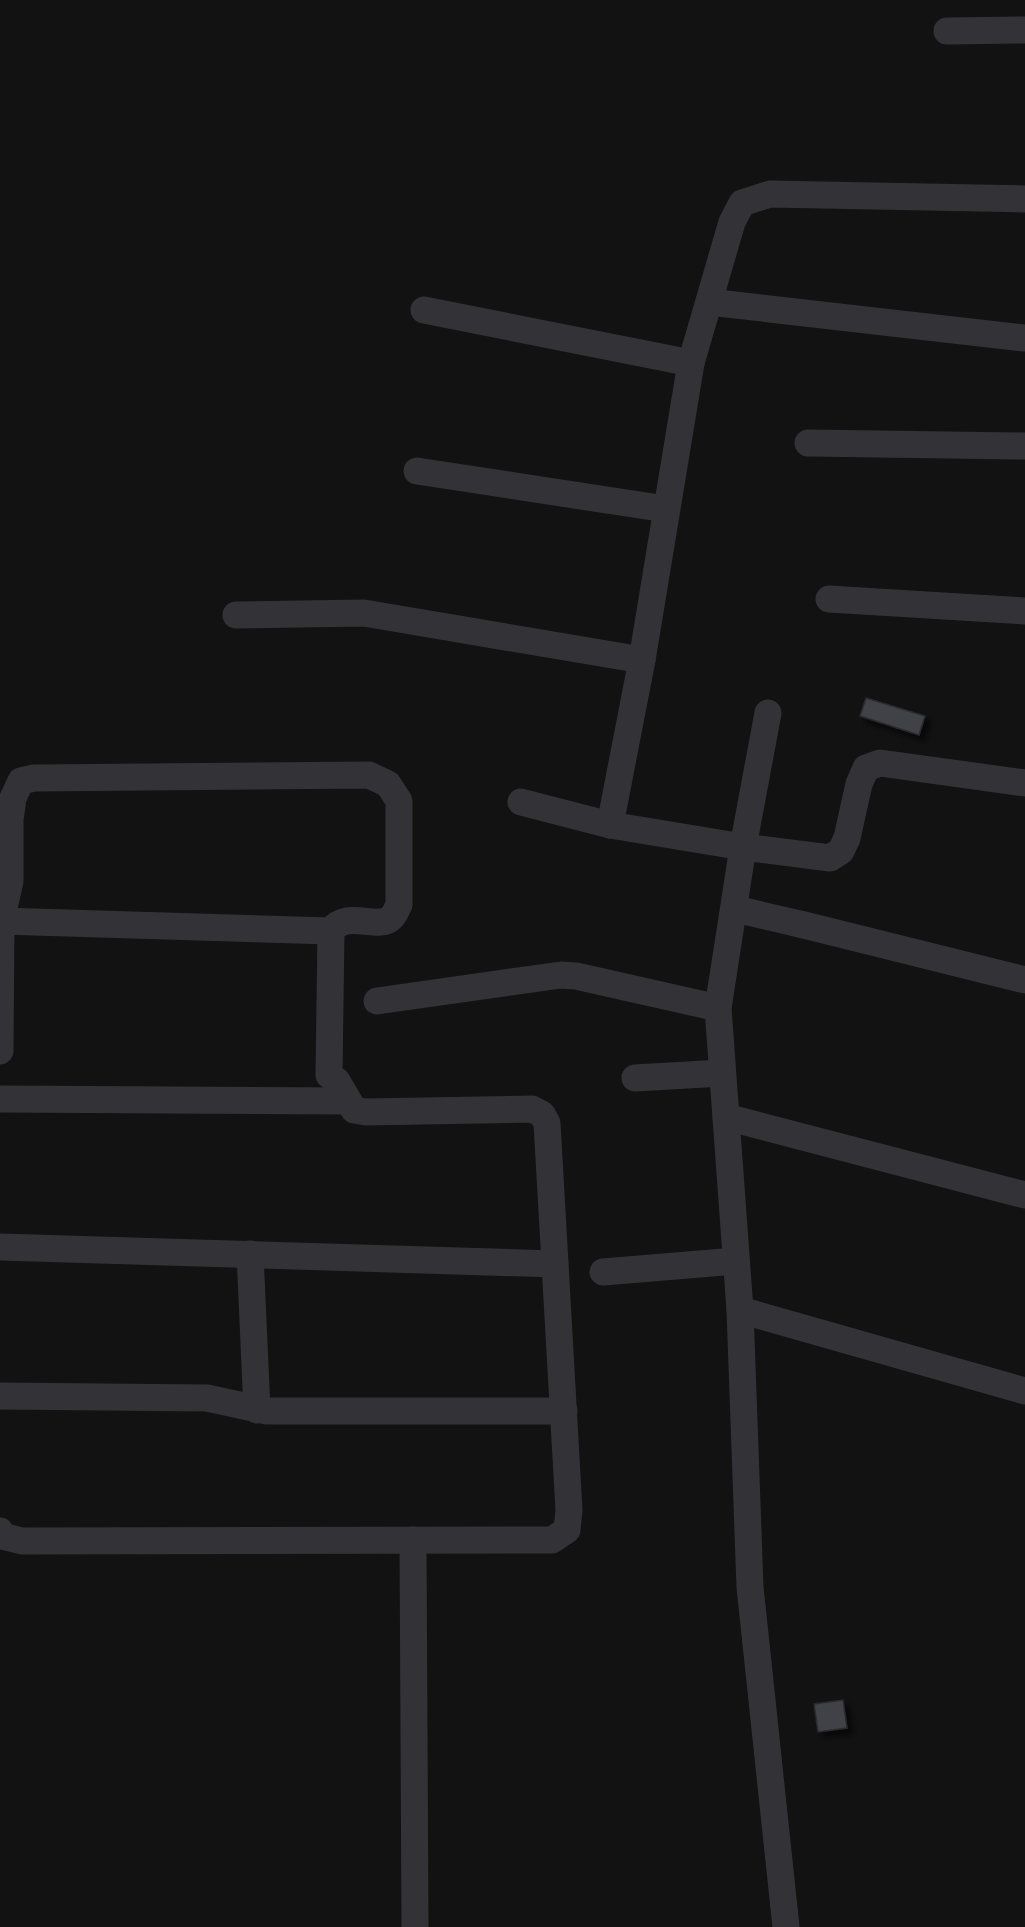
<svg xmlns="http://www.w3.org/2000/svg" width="1025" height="1927" viewBox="0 0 1025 1927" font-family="Cabin,sans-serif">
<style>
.building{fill:#414246;stroke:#2c2c2f;stroke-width:1.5;filter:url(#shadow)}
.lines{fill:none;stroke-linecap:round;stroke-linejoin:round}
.street{stroke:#333337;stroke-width:27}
</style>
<defs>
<filter id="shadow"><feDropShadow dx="5.5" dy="5.5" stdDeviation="3" flood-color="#0009"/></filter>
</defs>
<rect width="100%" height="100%" fill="#121213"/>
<g class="building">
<polygon points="866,698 925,716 919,735 860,716"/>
<polygon points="843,1700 847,1728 818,1732 814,1704"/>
</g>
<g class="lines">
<g class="street">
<polyline points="947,31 1025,30"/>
<polyline points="709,302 1024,338"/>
<polyline points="424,310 691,363 642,660 610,825"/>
<polyline points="691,363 732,222 742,203 770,194 1025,199"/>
<polyline points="808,443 1025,446"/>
<polyline points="417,471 666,509"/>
<polyline points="829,599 1025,611"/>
<polyline points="236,615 364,613 642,660"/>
<polyline points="768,713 743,847 830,858 841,851 847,838 859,784 866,768 880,763 1025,783"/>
<polyline points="521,802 610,825 743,847 718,1008 740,1310 750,1587 786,1927"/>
<polyline points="735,909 804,925 1025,980"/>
<polyline points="1,921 331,931"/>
<polyline points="377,1001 561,975 576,976 718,1008"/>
<path d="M0,1051l1,-130 9,-40v-61l3,-22 8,-17 13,-3 335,-3 19,9 11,17v104c-2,3 -4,9 -7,12 -14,15 -44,-9 -61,14l-2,144 8,6 17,29 12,2 166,-3 10,5 5,9 22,387 -2,20 -15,10 -530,1 -20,-5 -2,-5"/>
<polyline points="635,1078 722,1073"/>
<polyline points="0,1099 347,1101"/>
<polyline points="726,1117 1025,1195"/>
<polyline points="0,1247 555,1264"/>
<polyline points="250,1254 257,1410"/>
<polyline points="603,1272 736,1261"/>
<polyline points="740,1310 1025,1391"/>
<polyline points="0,1396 207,1398 267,1411 564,1411"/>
<polyline points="413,1540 415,1927"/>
</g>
</g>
</svg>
